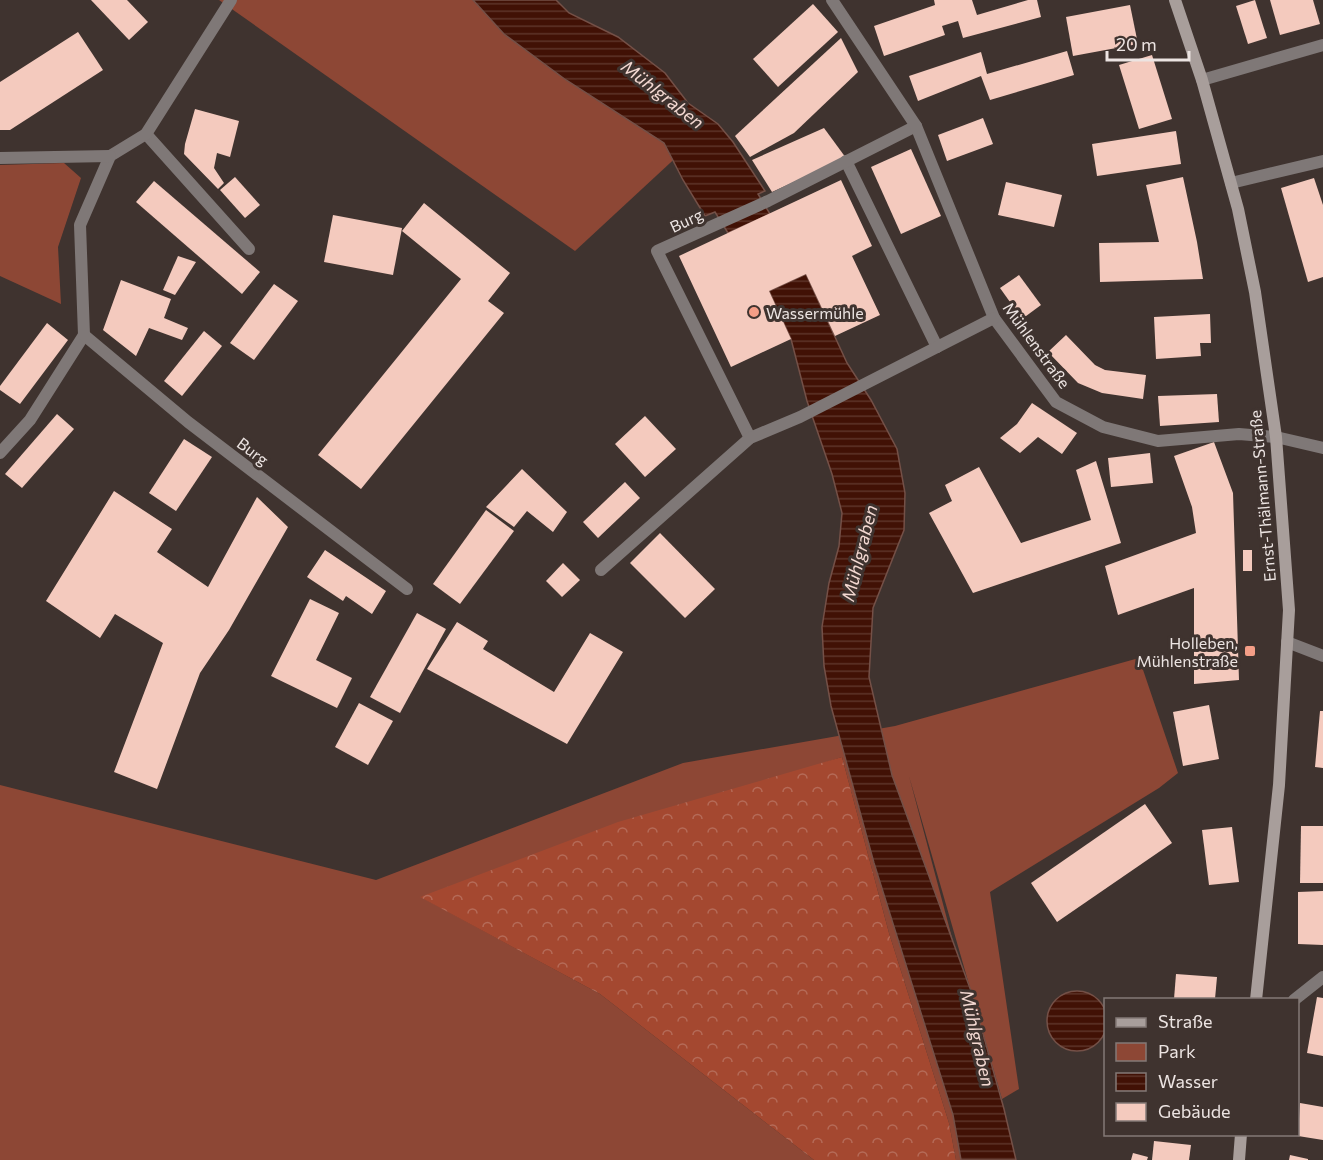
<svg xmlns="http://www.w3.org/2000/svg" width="1323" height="1160" viewBox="0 0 1323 1160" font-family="Commissioner,sans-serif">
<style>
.green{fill:#8d4735}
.forest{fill:url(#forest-crowns)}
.water{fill:url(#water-rules);stroke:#745047;stroke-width:1.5}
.building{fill:#f4cabe}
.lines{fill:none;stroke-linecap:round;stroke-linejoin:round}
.service{stroke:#7f7877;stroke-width:12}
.minor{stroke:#7f7877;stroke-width:12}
.secondary{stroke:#a89e9b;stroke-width:12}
.poi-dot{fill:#f49e87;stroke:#3f332f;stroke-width:2}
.labels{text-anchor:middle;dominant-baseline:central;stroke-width:6;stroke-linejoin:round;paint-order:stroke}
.street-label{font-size:16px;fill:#ece4e2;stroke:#3f332f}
.poi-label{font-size:16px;fill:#ece4e2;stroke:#3f332f;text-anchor:start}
.water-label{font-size:18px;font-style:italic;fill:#f4d9d2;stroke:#3f332f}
</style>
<defs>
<pattern id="forest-crowns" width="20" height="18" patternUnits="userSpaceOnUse" patternTransform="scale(1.5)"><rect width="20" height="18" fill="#a44830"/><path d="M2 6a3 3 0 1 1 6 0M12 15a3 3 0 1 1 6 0" fill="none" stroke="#b56b58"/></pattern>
<pattern id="water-rules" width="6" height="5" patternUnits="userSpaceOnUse" patternTransform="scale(1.5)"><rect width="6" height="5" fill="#411105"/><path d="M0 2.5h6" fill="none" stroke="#5d3429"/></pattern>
</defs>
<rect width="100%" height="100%" fill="#3f332f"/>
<g class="green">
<polygon points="219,0 551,0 710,126 575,251"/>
<polygon points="64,163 81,178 58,247 61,304 0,276 0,165"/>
<polygon points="1139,658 1178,773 1159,788 990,892 1019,1089 1002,1099 909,776 1011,1160 956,1160 949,1123 889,933 842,757 421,897 600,994 814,1160 0,1160 0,785 376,880 683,763 895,726"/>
</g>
<polygon class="forest" points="842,757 889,933 949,1123 956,1160 814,1160 600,994 420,897 618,822"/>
<g class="water">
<polygon points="473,0 556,0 569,13 618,37 665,73 688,103 718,124 733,142 765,191 758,194 770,214 728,233 715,212 705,216 683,180 664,143 566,80 504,34"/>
<polygon points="806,274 847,363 871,400 897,449 905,493 904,530 873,608 869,677 892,775 971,991 1004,1109 1016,1160 961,1160 953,1115 874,863 831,706 824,666 822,627 829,583 839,546 842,513 832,474 807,401 791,339 769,291"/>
<circle cx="1077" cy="1021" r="30"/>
</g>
<g class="building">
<polygon points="91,0 127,0 148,22 129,40"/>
<polygon points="934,0 972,0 977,15 1028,0 1037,0 1041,17 963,38 958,21 942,26 945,35 884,56 874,26 935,5"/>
<polygon points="1255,0 1267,38 1248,44 1236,6"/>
<polygon points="1270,0 1313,0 1320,24 1280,35"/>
<polygon points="813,4 838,32 778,87 753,59"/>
<polygon points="1130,5 1138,44 1073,56 1066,17"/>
<polygon points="78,32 103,70 10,130 0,130 0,82"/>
<polygon points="841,38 858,72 794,133 750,157 735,136"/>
<polygon points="1067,51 1074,75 990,100 981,76 918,101 909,76 981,52 987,74"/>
<polygon points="1152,55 1172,119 1139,129 1119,65"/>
<polygon points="195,109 239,121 230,157 217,153 214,168 224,183 218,189 184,154 185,144"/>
<polygon points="983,118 993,144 947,161 938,135"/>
<polygon points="824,128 846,158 772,192 752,160"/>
<polygon points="1176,131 1181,164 1097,176 1092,144"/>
<polygon points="911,149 941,216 901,234 871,167"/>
<polygon points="235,177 260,205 245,218 220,190"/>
<polygon points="1183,177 1197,242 1203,279 1100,282 1099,243 1159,242 1146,185"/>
<polygon points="1314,178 1323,205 1323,277 1308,282 1281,188"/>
<polygon points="841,180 872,246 852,256 880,315 835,336 806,274 769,291 791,339 731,367 679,256"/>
<polygon points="154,181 260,272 242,294 136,202"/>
<polygon points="1006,182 1062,195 1054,227 998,215"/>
<polygon points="424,203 510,273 488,301 504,313 361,489 318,455 461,279 402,231"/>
<polygon points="333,215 402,228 393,275 324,262"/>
<polygon points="178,256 196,262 175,295 163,290"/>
<polygon points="1019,275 1041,305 1022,319 1000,288"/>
<polygon points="121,280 171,299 164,318 188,328 182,340 149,328 136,356 103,330"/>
<polygon points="274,284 298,301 254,360 230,343"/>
<polygon points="1210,314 1211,343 1200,343 1201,356 1156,359 1154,317"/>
<polygon points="47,323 68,340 20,404 0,390 0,386"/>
<polygon points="204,331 222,346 182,396 164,381"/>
<polygon points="1066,335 1095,365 1105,370 1146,375 1143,399 1102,393 1078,383 1048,352"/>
<polygon points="1217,394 1219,422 1160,426 1158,396"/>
<polygon points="1032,403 1077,433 1062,454 1038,437 1020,453 1000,438 1017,424"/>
<polygon points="57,414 74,429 22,488 5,474"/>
<polygon points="645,416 676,449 645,477 615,444"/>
<polygon points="184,439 212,457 176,511 149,493"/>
<polygon points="1214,442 1233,493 1239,680 1194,684 1194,588 1118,615 1105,566 1196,533 1192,507 1174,456"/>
<polygon points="1150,453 1153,483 1111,487 1108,458"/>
<polygon points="1096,461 1121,543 973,593 929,513 952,501 945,485 979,467 1021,543 1091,520 1076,470"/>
<polygon points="522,469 567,512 553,532 527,511 514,527 486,507"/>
<polygon points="625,482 640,498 598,538 583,522"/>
<polygon points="114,491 172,529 157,552 208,587 257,497 288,527 229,630 200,673 157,789 114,772 163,643 115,614 100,638 46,601"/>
<polygon points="486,510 514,531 460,604 433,584"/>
<polygon points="660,533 715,589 685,618 630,563"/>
<polygon points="325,550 386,591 372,614 346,596 343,601 307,577"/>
<rect x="1243" y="550" width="9" height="21"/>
<polygon points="563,563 580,580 562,597 546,581"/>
<polygon points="310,599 339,613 316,660 352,678 337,708 271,676"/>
<polygon points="417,613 446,629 400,713 370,697"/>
<polygon points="457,622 488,641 483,649 554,692 590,633 623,652 567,744 427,669"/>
<polygon points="359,703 393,721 368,765 335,747"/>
<polygon points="1209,705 1219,759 1183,766 1173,712"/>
<polygon points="1320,711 1323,711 1323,768 1315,767"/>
<polygon points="1145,804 1172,843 1057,922 1031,883"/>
<polygon points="1301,826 1323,826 1323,883 1300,883"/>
<polygon points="1232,827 1239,882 1209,885 1202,830"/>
<polygon points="1323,891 1323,945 1298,944 1298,892"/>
<polygon points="1176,974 1217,977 1215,999 1174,999"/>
<polygon points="1317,997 1323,998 1323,1056 1307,1053"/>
<polygon points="1300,1103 1323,1107 1323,1140 1298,1136"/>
<polygon points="1154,1141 1191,1145 1189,1160 1152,1160"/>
<polygon points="1133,1153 1148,1157 1147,1160 1131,1160"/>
<polygon points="1290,1155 1308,1159 1308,1160 1289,1160"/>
</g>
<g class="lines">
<g class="service">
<polyline points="1202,80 1323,45"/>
<polyline points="146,134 249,249"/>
<polyline points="846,161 937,347"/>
<polyline points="1231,183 1323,161"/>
<polyline points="750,438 657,251 768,201 916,126"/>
<polyline points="0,453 30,420 84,335"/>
<polyline points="1287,642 1323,656"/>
<polyline points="1294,1000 1323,977"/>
</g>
<g class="minor">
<polyline points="231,0 146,134 110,156 80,225 84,335 188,422 407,589"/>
<polyline points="832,0 916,126 994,318 1056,402 1103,427 1158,441 1239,434 1276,437 1323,448"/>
<polyline points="0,158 110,156"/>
<polyline points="601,570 750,438 800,417 994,318"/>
</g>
<g class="secondary">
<polyline points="1175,0 1202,80 1238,209 1255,292 1276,437 1289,610 1279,785 1256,1000"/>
<polyline points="1239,1160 1241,1134"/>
</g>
</g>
<g class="poi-dot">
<circle cx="754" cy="312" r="6"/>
<rect x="1244" y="645" width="12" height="12" rx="3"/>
</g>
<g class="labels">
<g class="street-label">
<text transform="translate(686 220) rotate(-25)">Burg</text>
<text transform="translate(1037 345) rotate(54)">Mühlenstraße</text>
<text transform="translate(253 451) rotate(37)">Burg</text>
<text transform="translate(1262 496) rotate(-95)">Ernst-Thälmann-Straße</text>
</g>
<g class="poi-label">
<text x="766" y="312">Wassermühle</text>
<text x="1238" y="642" text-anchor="end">Holleben,<tspan x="1238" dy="18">Mühlenstraße</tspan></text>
</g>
<g class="water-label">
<text transform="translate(663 94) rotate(38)">Mühlgraben</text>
<text transform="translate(859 553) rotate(-76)">Mühlgraben</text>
<text transform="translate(978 1038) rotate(77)">Mühlgraben</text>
</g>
</g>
<rect x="1104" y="998" width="195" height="138" fill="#3f332f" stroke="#847a77" stroke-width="1.5"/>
<rect x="1116" y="1018" width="30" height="9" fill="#a89e9b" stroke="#847a77" stroke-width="1.5"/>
<text x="1158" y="1028" font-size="18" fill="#ece4e2">Straße</text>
<rect x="1116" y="1043" width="30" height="18" fill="#8d4735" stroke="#847a77" stroke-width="1.5"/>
<text x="1158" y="1058" font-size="18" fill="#ece4e2">Park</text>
<rect x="1116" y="1073" width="30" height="18" fill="url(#water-rules)" stroke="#847a77" stroke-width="1.5"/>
<text x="1158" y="1088" font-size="18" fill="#ece4e2">Wasser</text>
<rect x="1116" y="1103" width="30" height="18" fill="#f4cabe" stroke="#847a77" stroke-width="1.5"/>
<text x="1158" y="1118" font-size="18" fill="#ece4e2">Gebäude</text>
<path d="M1107 51v9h82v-9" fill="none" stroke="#ece4e2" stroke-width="3"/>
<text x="1116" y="51" font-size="18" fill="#ece4e2" stroke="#3f332f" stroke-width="4.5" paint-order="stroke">20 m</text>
</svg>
